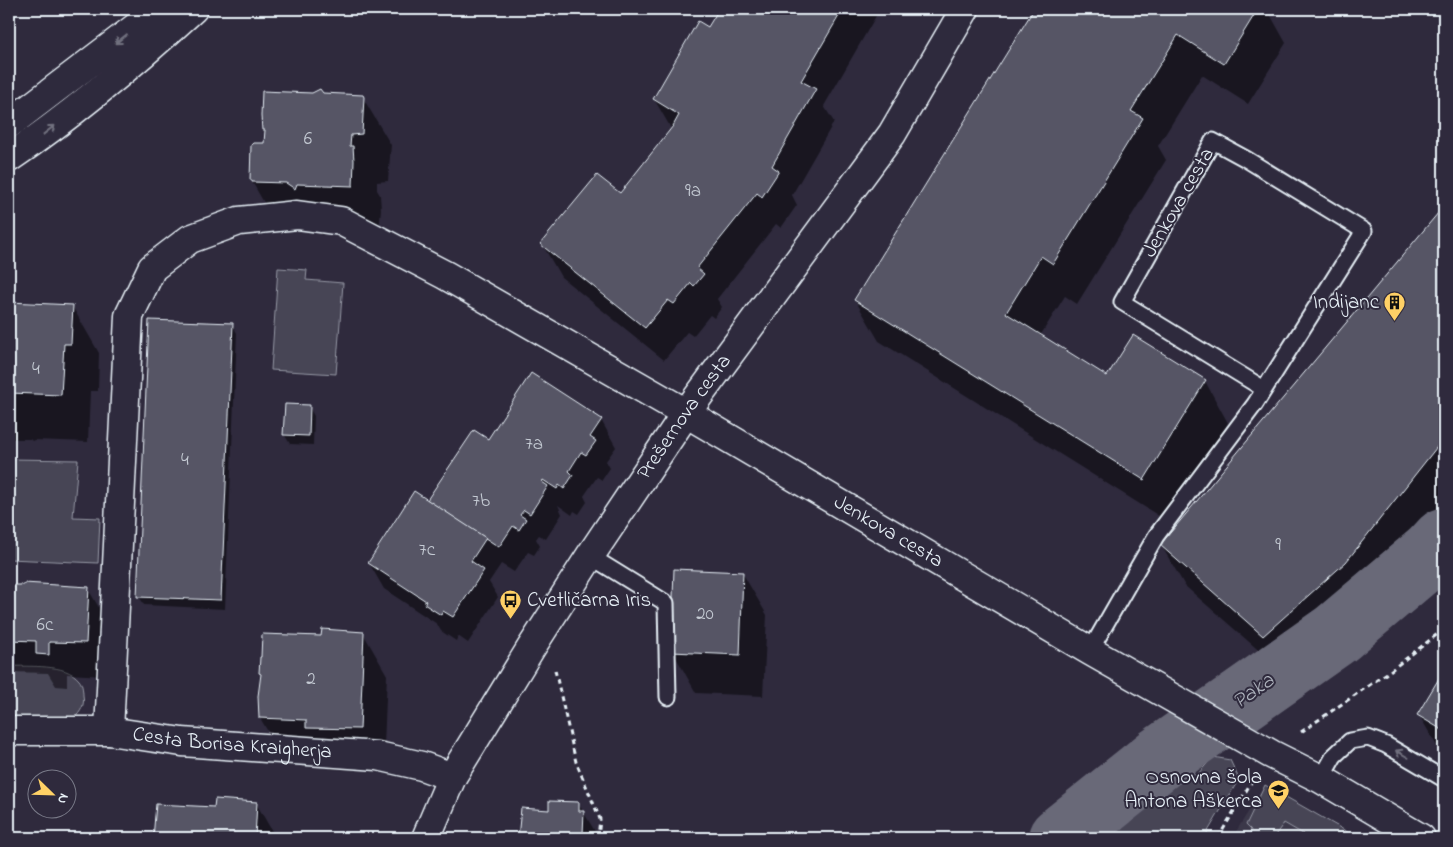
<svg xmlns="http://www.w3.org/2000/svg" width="1453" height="847" viewBox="0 0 1453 847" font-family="'Indie Flower',sans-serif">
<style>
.built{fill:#3b3749}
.green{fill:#464455;stroke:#979aa6}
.shadow{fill:#0007}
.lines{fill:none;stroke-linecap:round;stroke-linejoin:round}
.river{stroke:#696978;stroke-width:64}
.building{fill:#575565;stroke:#e8f1f8}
.lane-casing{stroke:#e8f1f8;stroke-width:19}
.street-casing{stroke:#e8f1f8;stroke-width:31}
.secondary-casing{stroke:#e8f1f8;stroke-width:31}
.path{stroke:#e8f1f8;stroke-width:3;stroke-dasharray:5 4;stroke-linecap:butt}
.lane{stroke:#2f2a3d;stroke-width:15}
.street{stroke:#2f2a3d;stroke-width:28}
.secondary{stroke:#2f2a3d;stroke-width:28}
.oneway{stroke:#70707e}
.labels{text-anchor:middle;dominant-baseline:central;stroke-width:4;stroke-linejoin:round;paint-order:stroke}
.number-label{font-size:19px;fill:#c4cad3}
.street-label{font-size:21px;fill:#e8f1f8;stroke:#2f2a3d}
.poi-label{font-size:21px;fill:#e8f1f8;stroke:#2f2a3d;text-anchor:end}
.water-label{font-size:22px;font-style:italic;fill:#afb4be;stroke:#2f2a3d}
</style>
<rect width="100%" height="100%" fill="#2f2a3d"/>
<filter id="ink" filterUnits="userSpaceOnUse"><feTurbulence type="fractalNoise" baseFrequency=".02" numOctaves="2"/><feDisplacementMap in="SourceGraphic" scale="10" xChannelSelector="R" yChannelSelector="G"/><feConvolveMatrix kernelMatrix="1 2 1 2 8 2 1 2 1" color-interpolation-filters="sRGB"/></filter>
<g filter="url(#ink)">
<polygon class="built" points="1265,785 1358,838 1232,838"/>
<g class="green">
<polygon points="278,268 307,270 306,280 343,283 336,374 271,370"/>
<polygon points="9,459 78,460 73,517 100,518 98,563 9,559"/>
<path d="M9,666c19,1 57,-3 70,14 3,3 4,10 4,15 2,10 -2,17 -9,23l-65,1z"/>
<polygon points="1213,757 1230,760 1239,779 1204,838 1081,838 1181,764 1196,776"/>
<polygon points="1265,785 1358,838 1301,838 1303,834 1284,823 1273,838 1255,838 1250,836 1251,830 1246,825"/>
</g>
<g class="shadow">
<polygon points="720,9 880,9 824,106 834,122 792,195 797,205 781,228 776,224 717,299 722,307 714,318 710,315 693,336 687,332 664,360 561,277 542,244 620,195 672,130 654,99 709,29"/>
<polygon points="1036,9 1267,9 1286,43 1248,104 1202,75 1158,146 1166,160 1077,304 1065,296 1040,336 1107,377 1205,381 1228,423 1167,521 879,341 855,300"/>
<polygon points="264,92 363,98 391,145 388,181 377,182 377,190 380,195 381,209 379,232 324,231 322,235 314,230 280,229 278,227 251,180 266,144 266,135 263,130"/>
<polygon points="1444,208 1444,509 1369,604 1288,676 1185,586 1161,545"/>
<polygon points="9,304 72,306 99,353 98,391 90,391 88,442 34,440 32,441 30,439 9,439"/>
<polygon points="232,324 237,333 225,609 144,605 139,596"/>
<polygon points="531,374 601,420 616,447 606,461 610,468 602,480 597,477 584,496 587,502 579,514 574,511 572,515 558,505 562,514 546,539 539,535 536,539 540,546 534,555 528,552 514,572 501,564 489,582 498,597 468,643 458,636 456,641 441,631 437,624 384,589 369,563 488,441"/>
<polygon points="309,407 314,416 313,445 290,444 284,434"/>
<polygon points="743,574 767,615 763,696 696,693 673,652"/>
<polygon points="9,586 88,589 107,621 105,676 67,674 67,687 56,686 48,673 9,672"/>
<polygon points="363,633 387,675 383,770 331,769 326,761 284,759 260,718 262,676 260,673"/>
<polygon points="1444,672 1444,758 1419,715"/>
<polygon points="256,803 276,838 155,838 157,806 215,808"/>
<polygon points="578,803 599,838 519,838 519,827 550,811"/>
</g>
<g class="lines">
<polyline class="river" points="1060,838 1160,758 1336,634 1432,553 1444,540"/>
</g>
<g class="building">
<polygon points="719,9 843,9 801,81 816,89 772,166 779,171 762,197 757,193 697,268 704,274 694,286 691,283 674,304 668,300 645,328 540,244 597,175 620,193 673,126 679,115 653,99 698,21 708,27"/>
<polygon points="1034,9 1258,9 1224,64 1178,35 1131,111 1143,118 1053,264 1041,256 1006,313 1107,376 1133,335 1206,380 1144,480 854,300"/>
<polygon points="320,89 323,93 363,95 364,97 362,134 351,135 350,146 353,146 354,161 353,186 297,184 295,189 286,183 252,182 252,180 250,180 251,145 253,143 264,143 265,130 262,130 261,116 262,91 312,93"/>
<polygon points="1444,206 1444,438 1346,562 1263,636 1160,545"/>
<polygon points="9,302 73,305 71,344 64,344 61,395 9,393"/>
<polygon points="149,320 233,323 221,600 137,597"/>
<polygon points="531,373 602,419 590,437 596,441 586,455 581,452 569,471 573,475 564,489 559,485 557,489 543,480 542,482 548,486 530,514 524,510 520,515 526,519 519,530 513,526 499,547 427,500 474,430 488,439"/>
<polygon points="285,404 310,405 309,436 283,435"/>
<polygon points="414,491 486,538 471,561 484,570 453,617 443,611 441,615 424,604 426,601 368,563"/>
<polygon points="674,569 743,572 740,655 671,652"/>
<polygon points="24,583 89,587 86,643 49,642 49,655 36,654 36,641 9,640 9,585 24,585"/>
<polygon points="322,629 364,632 360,729 306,728 306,720 259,718 258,696 261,674 259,673 260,657 261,657 262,634 321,636"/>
<polygon points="1444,670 1444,731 1417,715"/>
<polygon points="215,799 257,802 255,838 153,838 156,804 214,807"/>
<polygon points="549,801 579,802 579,811 584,811 583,834 591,835 591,838 518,838 521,808 549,810"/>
</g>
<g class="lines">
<defs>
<g id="lane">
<polyline points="590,556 666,603 668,697"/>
<polyline points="1090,651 1156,536 1255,404 1364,231 1246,159 1213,141 1122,302 1264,389"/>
<polyline points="1321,779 1334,756 1350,741 1368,738 1386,745 1444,779"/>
</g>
<g id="street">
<path id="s1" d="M9,731h100l73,11 196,14 44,10 30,11"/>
<path id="s2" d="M109,731l20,-415 23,-48 38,-29 49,-18 58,-6 44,6 104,54 241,138 404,238 181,103 50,25 100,59"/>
<path id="s3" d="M426,838l26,-61 79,-129 59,-92 96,-143 206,-279 73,-125"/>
</g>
<g id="secondary">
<polyline points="9,124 160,9"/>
<path d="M9,158c65,-44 126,-96 184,-149"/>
</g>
</defs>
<use href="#lane" class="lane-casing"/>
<use href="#street" class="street-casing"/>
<use href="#secondary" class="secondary-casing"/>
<g class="path">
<polyline points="555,670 576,762 600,819 598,838"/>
<polyline points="1301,732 1390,671 1444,629"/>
<polyline points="1218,838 1252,781"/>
</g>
<use href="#lane" class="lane"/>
<use href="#street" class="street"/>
<use href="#secondary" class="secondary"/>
</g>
<defs><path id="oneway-shaft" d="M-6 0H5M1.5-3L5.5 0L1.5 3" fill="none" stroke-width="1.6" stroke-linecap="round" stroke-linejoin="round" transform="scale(1.25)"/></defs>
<g class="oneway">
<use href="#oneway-shaft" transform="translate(121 39) rotate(142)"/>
<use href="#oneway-shaft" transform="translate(49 130) rotate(-38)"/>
<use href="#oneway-shaft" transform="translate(1402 754) rotate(-150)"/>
</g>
</g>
<defs>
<symbol id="building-pin" viewBox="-11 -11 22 30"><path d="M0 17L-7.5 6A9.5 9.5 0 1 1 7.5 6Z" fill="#ffd166" stroke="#2f2a3d"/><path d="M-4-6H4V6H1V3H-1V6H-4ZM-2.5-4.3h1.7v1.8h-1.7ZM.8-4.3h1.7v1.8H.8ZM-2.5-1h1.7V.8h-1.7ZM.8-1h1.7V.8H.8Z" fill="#111"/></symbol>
<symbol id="bus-pin" viewBox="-11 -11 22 30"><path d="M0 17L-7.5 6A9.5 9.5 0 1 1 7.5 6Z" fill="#ffd166" stroke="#2f2a3d"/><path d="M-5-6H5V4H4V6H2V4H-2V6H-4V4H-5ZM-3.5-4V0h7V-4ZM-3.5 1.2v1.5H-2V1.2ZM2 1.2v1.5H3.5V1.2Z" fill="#111"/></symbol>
<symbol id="school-pin" viewBox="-11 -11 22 30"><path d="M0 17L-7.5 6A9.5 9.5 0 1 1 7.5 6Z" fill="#ffd166" stroke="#2f2a3d"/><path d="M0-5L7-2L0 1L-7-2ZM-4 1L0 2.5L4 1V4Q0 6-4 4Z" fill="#111"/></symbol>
</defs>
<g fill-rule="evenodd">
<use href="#building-pin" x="1382" y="290" width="25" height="34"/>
<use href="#bus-pin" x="498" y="588" width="25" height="34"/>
<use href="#school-pin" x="1266" y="778" width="25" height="34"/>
</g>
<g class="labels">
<g class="number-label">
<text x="308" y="139">6</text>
<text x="693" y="191">9a</text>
<text x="36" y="369">4</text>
<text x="534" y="444">7a</text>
<text x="185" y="460">4</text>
<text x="481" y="501">7b</text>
<text x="1278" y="545">9</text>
<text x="427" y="550">7c</text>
<text x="705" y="614">20</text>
<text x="45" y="625">6c</text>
<text x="311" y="679">2</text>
</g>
<g class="street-label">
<text transform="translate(1179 203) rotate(-60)">Jenkova cesta</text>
<text stroke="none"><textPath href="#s3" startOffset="495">Prešernova cesta</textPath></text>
<text stroke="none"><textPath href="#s2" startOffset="1301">Jenkova cesta</textPath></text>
<text stroke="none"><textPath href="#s1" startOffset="224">Cesta Borisa Kraigherja</textPath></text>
</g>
<g class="poi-label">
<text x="1379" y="303">Indijanc</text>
<text x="527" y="601" text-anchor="start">Cvetličarna Iris</text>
<text x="1262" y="778">Osnovna šola<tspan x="1262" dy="24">Antona Aškerca</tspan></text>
</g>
<g class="water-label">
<text transform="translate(1254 692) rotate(-35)">Paka</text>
</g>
</g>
<rect width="1453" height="847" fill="none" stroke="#2f2a3d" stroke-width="30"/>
<rect x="15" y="15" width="1423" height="817" fill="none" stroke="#e8f1f8" stroke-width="2" filter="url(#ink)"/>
<g transform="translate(52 794) rotate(113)"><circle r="24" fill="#2f2a3d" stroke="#797a88"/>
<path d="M0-4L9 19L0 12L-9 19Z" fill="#ffd166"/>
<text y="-8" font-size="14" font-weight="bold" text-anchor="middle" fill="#e8f1f8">N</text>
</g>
</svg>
